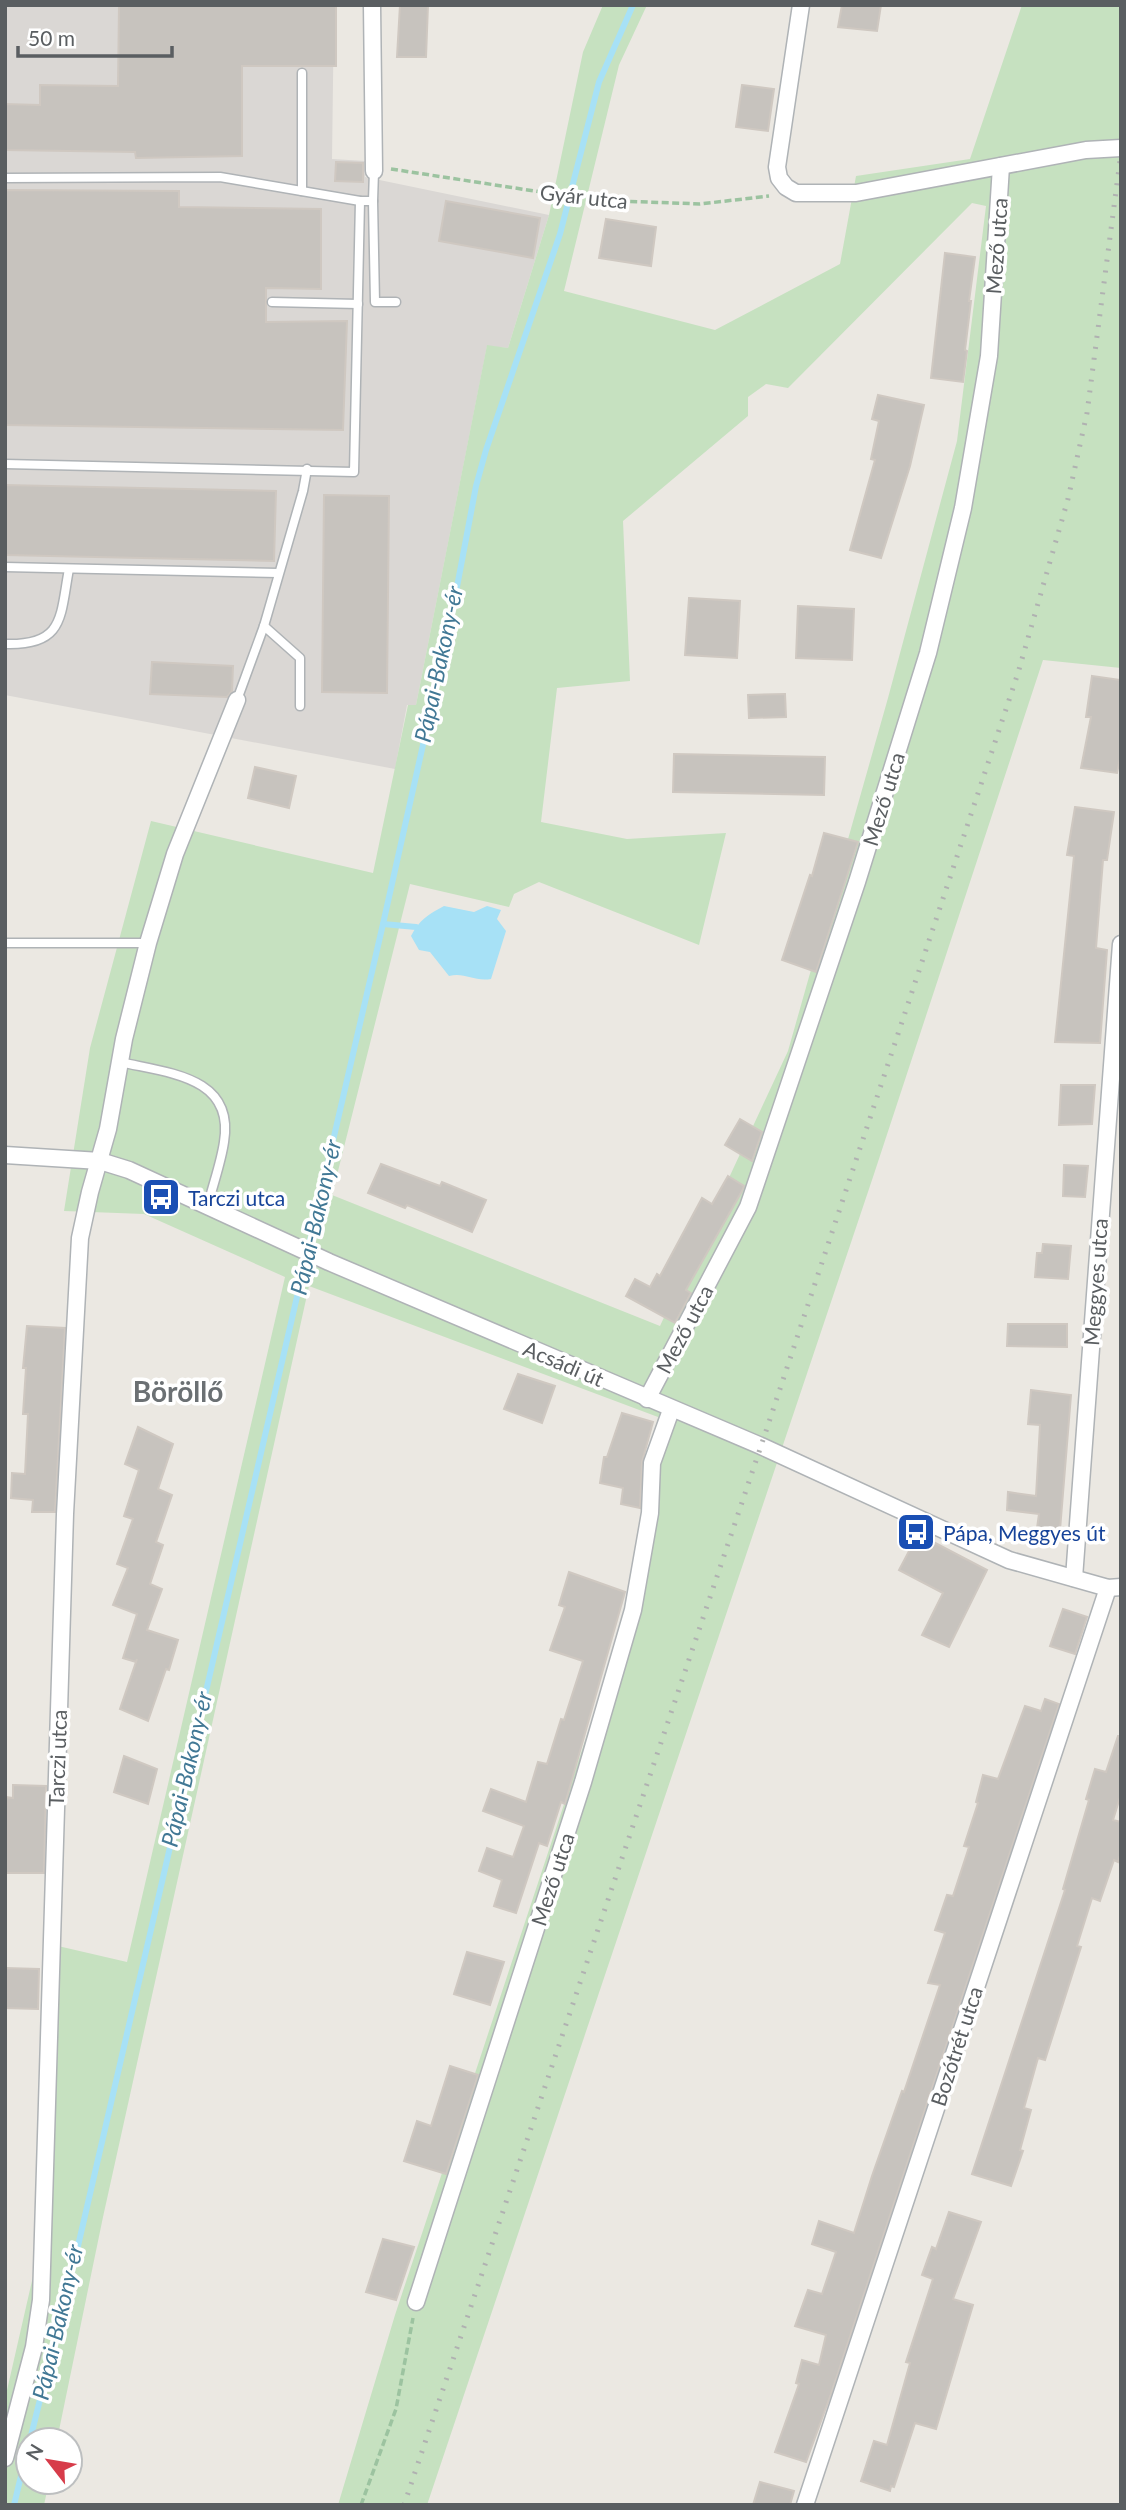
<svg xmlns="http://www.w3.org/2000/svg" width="1126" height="2510" viewBox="0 0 1126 2510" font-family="Lato,sans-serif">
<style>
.industrial{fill:#dad7d4}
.green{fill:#c6e1c0;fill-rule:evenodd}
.water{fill:#a7e1f6}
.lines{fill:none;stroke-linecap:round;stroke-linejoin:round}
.stream{stroke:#a7e1f6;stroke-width:6}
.building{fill:#c7c3be;stroke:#cfc8c1;stroke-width:2}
.service-casing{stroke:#afb3b6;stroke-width:11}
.minor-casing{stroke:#afb3b6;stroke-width:19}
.path{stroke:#9cc3a0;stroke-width:3.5;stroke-dasharray:7 3.5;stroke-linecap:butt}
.service{stroke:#fff;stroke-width:8}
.minor{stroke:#fff;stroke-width:16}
.rail{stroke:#b0b1b1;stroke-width:5;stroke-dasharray:2 9;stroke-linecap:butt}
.labels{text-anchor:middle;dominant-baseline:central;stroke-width:7;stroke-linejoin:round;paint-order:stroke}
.street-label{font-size:21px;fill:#5a5e61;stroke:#fff}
.transit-label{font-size:21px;fill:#164399;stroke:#fff;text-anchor:start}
.water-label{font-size:23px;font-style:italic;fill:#417895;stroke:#fff}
.district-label{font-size:28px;font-weight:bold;fill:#6b7073;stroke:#fff}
</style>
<rect width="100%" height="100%" fill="#ebe8e2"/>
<polygon class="industrial" points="5,5 334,5 332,159 366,161 365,177 549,215 508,348 487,346 416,705 407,705 395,769 5,695"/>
<path class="green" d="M603,5h44l-28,60 -55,226 151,39 125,-66 16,-88 114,-17 52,-154h99v663l-78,-8 -169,514 -447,1331h-89l57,-190 230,-695 33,-203 -349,-131 -206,931 -46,223h-29v42h21l-5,23h-39v-106l29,-127 11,-329 82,19 158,-685 -141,-63 -80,-3 26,-163 61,-227 222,52 35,-168h8l71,-360 21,3 41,-133 34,-163zM972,203l14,3 -29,235 -69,257 -100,353 -128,275 -328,-131 78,-311 99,23 5,-13 25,-12 160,63 27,-112 -99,6 -86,-17 16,-134 73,-7 -7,-160 125,-105v-19l18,-13 22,4z"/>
<path class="water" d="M444,906l30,6 13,-6 14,4 -4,9 9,12 -15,48c-17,3 -26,-7 -42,-3l-19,-24 -11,-2 -8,-14c8,-16 18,-22 33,-30z"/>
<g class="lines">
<g class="stream">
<polyline points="383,924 416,927"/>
<polyline points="30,2440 78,2246 383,924 450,624 476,486 486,450 560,234 599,82 633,5"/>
<polyline points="14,2505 28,2447"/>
</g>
</g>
<g class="building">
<polygon points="119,5 336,5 336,66 242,66 242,156 136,158 135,152 5,150 5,104 40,105 40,85 118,86"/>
<polygon points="400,5 428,5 426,57 397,57"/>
<polygon points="842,5 881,5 877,31 838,27"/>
<polygon points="742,85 774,89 768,131 736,127"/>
<polygon points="336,162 363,163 363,182 335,181"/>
<polygon points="5,190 179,191 179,207 321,209 321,289 266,288 266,322 347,321 343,430 5,425"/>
<polygon points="446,201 540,218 533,258 439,241"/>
<polygon points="606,219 656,227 651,266 599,258"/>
<polygon points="945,253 975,257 969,301 971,301 965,350 967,351 963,382 931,378"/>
<polygon points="878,395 924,405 910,466 881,558 850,550 875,460 871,459 879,421 872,419"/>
<polygon points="5,485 276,491 274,561 5,555"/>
<polygon points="324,495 389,496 387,693 322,692"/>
<polygon points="689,598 740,601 737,658 685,655"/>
<polygon points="798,606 854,609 852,660 796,658"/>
<polygon points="152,662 233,666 232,691 227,697 150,694"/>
<polygon points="1092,676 1121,680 1121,754 1117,773 1081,768 1091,717 1086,717"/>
<polygon points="785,694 786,717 749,718 748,695"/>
<polygon points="674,754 825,757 824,795 673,792"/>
<polygon points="255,767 296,776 289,808 248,798"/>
<polygon points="1075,807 1114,812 1107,860 1103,860 1096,948 1107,950 1100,1043 1055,1042 1074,856 1067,855"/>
<polygon points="824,833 858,842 816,972 782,960 810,875 812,876"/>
<polygon points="1061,1085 1095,1085 1092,1124 1059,1125"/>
<polygon points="740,1119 762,1132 752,1161 725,1145"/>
<polygon points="381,1164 440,1186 442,1182 486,1200 472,1232 407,1205 405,1208 368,1193"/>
<polygon points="1064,1165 1088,1166 1085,1197 1063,1196"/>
<polygon points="728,1176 744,1186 742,1191 686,1290 691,1293 675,1323 626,1296 635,1279 650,1287 657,1274 660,1276 702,1198 712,1204"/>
<polygon points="1043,1244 1071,1246 1068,1279 1035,1277 1037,1253 1042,1253"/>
<polygon points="1008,1324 1067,1324 1067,1347 1007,1346"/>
<polygon points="27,1326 65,1328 55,1512 32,1512 33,1500 11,1498 12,1473 25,1474 28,1414 23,1414 26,1368 23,1368"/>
<polygon points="518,1374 555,1386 542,1423 504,1409"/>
<polygon points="1031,1390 1071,1395 1060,1530 1037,1528 1039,1514 1007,1510 1008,1492 1036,1496 1040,1425 1028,1424"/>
<polygon points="622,1413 653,1422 642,1462 640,1508 621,1504 623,1488 600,1483 604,1457 607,1457"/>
<polygon points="138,1427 173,1444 158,1489 172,1495 156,1542 163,1545 150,1584 162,1589 147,1630 178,1640 169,1670 166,1669 148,1721 120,1709 137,1659 136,1662 123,1658 137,1614 113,1605 128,1568 117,1564 133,1519 124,1516 139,1470 125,1464"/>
<polygon points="918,1534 987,1570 949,1647 922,1635 943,1593 899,1570"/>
<polygon points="569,1572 625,1592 565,1804 561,1802 547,1846 539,1843 516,1913 494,1906 502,1880 479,1871 487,1848 513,1857 524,1826 483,1811 491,1789 526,1802 538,1762 547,1764 561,1719 564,1720 583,1661 550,1650 565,1607 559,1605"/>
<polygon points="1063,1609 1087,1617 1075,1654 1050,1646"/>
<polygon points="1045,1699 1059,1704 831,2394 806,2462 775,2452 799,2384 796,2383 802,2360 819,2365 826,2335 795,2326 808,2290 822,2294 836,2252 812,2244 819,2221 854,2233 872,2176 902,2091 904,2092 940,1985 928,1983 945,1933 935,1930 947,1895 953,1896 969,1847 964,1846 978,1803 976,1802 983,1775 998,1779 1025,1706 1041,1711"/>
<polygon points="1118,1736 1121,1736 1121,1794 1113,1820 1121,1822 1121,1852 1118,1862 1114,1860 1100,1901 1092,1898 1077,1946 1081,1947 1045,2060 1038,2058 1024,2108 1031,2110 1020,2150 1023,2151 1011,2186 972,2174 1065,1890 1063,1889 1089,1800 1086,1799 1095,1769 1106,1772"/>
<polygon points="124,1756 157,1769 148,1804 114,1792"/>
<polygon points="13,1785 46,1786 44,1873 5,1873 5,1797 13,1798"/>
<polygon points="467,1952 504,1962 490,2005 454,1994"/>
<polygon points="5,1968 39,1969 38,2009 5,2008"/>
<polygon points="450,2066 478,2075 446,2174 404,2161 417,2121 431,2126"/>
<polygon points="949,2212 981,2222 953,2299 973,2305 936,2429 915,2423 894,2487 891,2486 890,2491 861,2481 874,2441 887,2445 910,2363 906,2362 933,2279 922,2275 932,2247 936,2249"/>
<polygon points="383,2239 414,2247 396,2300 366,2292"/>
<polygon points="760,2482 794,2491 790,2505 753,2505"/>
</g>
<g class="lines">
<defs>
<g id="service">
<polyline points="302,73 302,191"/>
<polyline points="5,178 220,177 360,201"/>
<polyline points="373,201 375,302 396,302"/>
<polyline points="272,302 358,304"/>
<polyline points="5,464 354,472 360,201 373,201 374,171"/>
<polyline points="5,567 278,573"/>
<polyline points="264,626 300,658 300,706"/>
<path d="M5,644c60,2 55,-28 64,-75"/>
<polyline points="237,700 264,626 303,491 307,469"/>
<polyline points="5,943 148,943"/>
<path d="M120,1062c47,11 115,14 104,80 -3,21 -11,42 -16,63"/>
</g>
<g id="minor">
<polyline points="372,5 374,171"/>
<polyline points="801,5 777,167 779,178 786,187 796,193 856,193 1086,150 1121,148"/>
<polyline points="5,1155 100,1161 129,1170 329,1262 761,1446 1009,1560 1108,1588 1121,1587"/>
<polyline points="647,1399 748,1207 857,882 928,653 963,508 989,356 1001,166"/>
<polyline points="1074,1578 1121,944"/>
<polyline points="416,2302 583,1782 633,1610 650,1513 652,1463 671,1410"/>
<polyline points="5,2458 34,2347 41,2300 65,1514 80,1238 90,1192 108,1129 124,1039 148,943 175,854 237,700"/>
<polyline points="805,2505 1108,1588"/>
</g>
</defs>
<use href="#service" class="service-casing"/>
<use href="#minor" class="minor-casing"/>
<g class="path">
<polyline points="391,169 554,194 619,201 700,204 769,196"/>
<polyline points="361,2505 396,2409 413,2318"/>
</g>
<use href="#service" class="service"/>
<use href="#minor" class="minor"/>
<polyline class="rail" points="404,2505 761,1446 1018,673 1068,499 1087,413 1121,153"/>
</g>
<defs>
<symbol id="bus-square" viewBox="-11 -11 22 22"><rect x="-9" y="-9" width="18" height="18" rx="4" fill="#1a4fb4" stroke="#fff"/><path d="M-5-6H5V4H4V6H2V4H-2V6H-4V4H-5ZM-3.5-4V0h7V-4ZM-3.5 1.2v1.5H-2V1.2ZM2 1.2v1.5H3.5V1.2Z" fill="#fff"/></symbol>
</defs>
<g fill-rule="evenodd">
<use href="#bus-square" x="139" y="1175" width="44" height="44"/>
<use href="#bus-square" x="894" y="1510" width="44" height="44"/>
</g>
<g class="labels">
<g class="street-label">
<text transform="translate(584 196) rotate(6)">Gyár utca</text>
<text transform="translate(996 246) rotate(-86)">Mező utca</text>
<text transform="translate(883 799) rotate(-73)">Mező utca</text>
<text transform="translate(1095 1282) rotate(-86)">Meggyes utca</text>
<text transform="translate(684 1329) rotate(-62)">Mező utca</text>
<text transform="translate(564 1363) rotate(23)">Acsádi út</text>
<text transform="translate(57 1758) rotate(-88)">Tarczi utca</text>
<text transform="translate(552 1879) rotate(-72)">Mező utca</text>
<text transform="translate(956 2046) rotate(-72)">Bozótrét utca</text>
</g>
<g class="transit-label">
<text x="188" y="1197">Tarczi utca</text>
<text x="943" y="1532">Pápa, Meggyes út</text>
</g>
<g class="water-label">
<text transform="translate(438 664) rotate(-78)">Pápai-Bakony-ér</text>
<text transform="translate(315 1217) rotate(-77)">Pápai-Bakony-ér</text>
<text transform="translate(186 1769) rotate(-77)">Pápai-Bakony-ér</text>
<text transform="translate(57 2322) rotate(-77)">Pápai-Bakony-ér</text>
</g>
<g class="district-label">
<text x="178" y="1391">Böröllő</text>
</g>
</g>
<rect width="1126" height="2510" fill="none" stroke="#5a5e61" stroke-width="14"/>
<g transform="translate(49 2461) rotate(301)"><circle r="33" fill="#ffffff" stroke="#bdbfc0" stroke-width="2"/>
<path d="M0-5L12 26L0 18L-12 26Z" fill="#d73c4a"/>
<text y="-10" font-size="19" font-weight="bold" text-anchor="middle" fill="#5a5e61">N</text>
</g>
<path d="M18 46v10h154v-10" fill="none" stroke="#5a5e61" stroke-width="3.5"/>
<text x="28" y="46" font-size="21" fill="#5a5e61" stroke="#ffffff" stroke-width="5" paint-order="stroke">50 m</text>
</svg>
